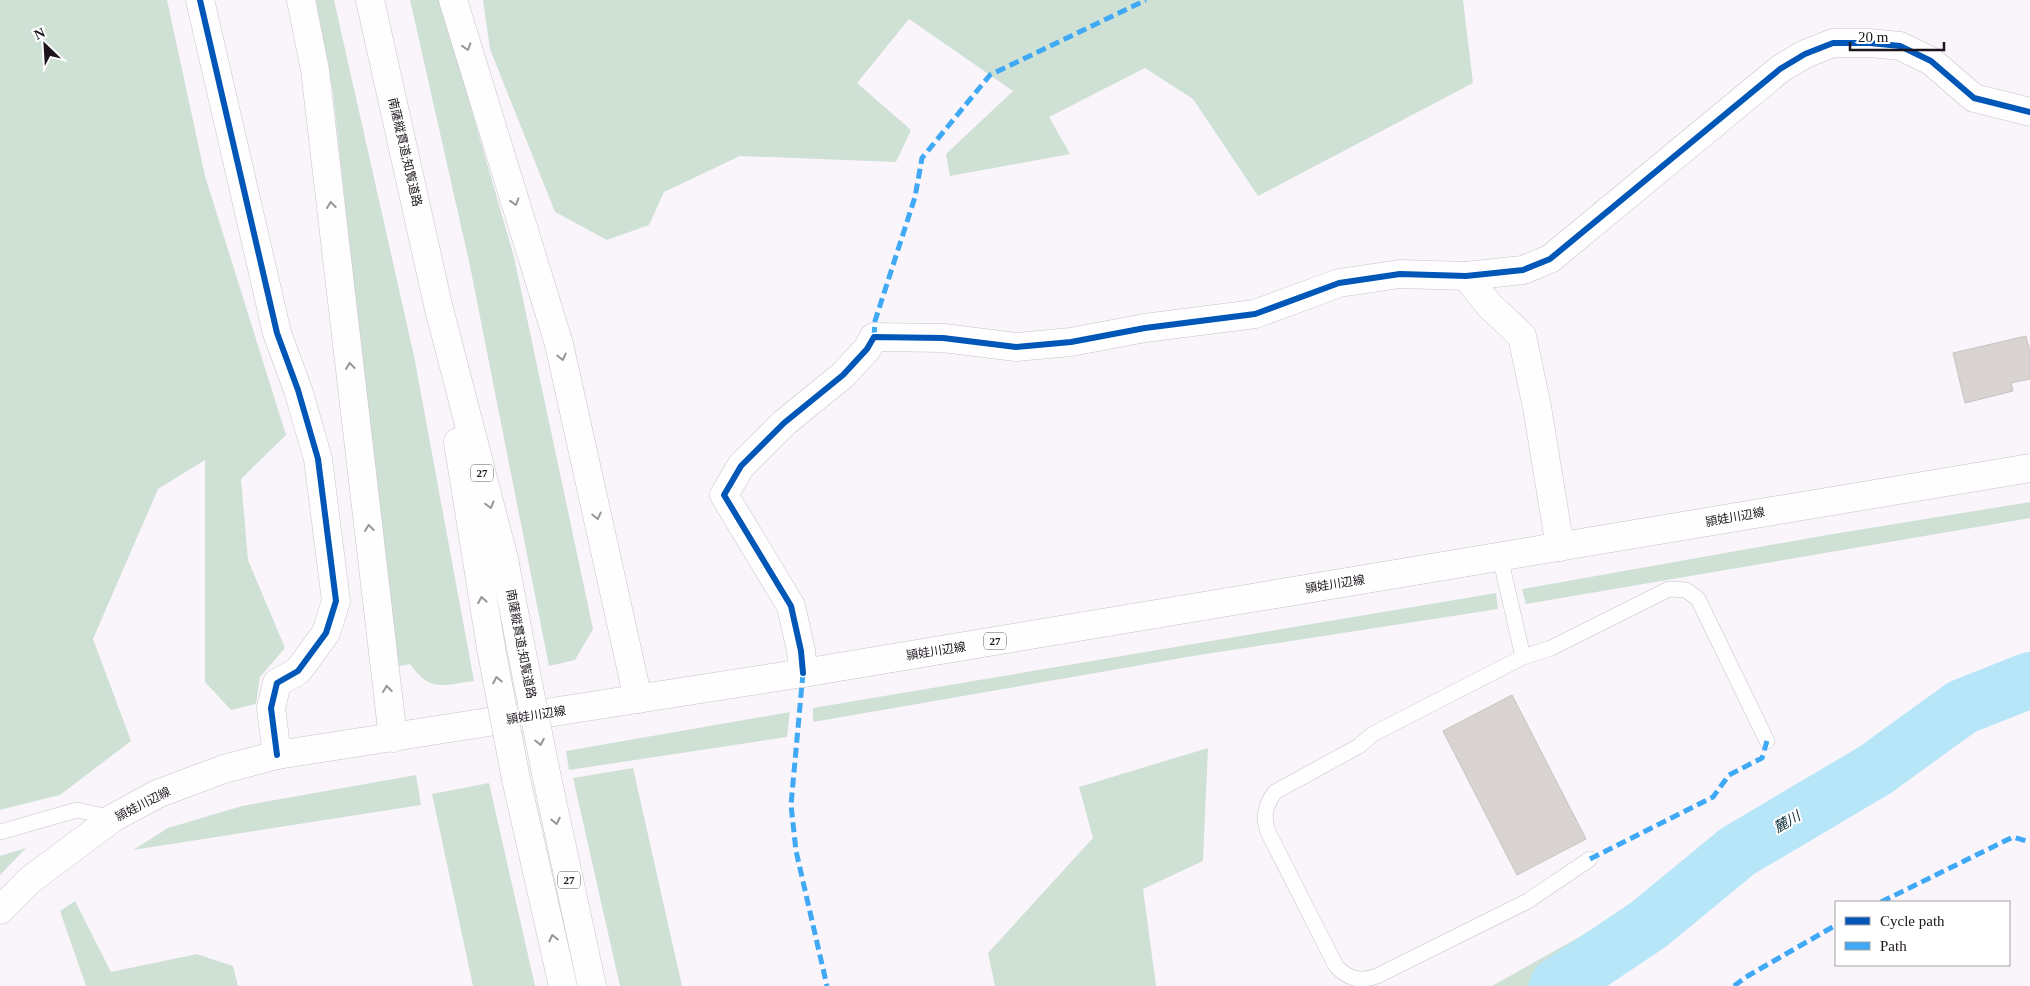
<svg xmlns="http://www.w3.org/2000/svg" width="2030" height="986" viewBox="0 0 2030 986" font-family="'Times New Roman','Noto Sans JP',serif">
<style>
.green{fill:#cfe1d5}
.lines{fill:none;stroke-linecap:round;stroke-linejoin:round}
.river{stroke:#b8e6f9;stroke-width:56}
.building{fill:#d9d3d1;stroke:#c8c2c1}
.service-casing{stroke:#c8c2ca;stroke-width:16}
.minor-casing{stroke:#c8c2ca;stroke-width:29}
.primary-casing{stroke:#c8c2ca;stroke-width:29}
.motorway-casing{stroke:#c8c2ca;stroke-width:29}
.service{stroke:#fefefe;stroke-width:15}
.minor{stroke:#fefefe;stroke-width:28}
.primary{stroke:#fefefe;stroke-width:28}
.motorway{stroke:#fefefe;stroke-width:28}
.motorway-bridge-casing{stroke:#c8c2ca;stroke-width:29;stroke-linecap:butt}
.motorway-bridge{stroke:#fefefe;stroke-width:28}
.quiet{stroke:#3fa9f5;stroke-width:5;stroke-dasharray:10 5;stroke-linecap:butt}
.cycleway-casing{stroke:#fff;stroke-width:9}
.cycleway{stroke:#0057b8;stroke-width:6}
.oneway{stroke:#989599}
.labels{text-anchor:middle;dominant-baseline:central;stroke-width:4;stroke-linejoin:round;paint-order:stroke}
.shield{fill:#fff;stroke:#605b61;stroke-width:1}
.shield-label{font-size:11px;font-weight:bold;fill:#1c151d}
.street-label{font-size:12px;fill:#1c151d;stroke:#fff}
.water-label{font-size:14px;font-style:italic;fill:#10303b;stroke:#fff}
</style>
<rect width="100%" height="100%" fill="#faf5fb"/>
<g class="green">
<polygon points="0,0 167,0 205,176 286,435 241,479 248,560 285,648 260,677 256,704 231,710 205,682 205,460 158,489 93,639 131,741 60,795 0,810"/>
<path d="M316,0h18l80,356 60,325c-32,4 -43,12 -64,-17l-11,2 -11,-69 -55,-504z"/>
<polygon points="410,0 440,0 514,257 593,629 575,660 549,666 470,266"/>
<polygon points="483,0 1463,0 1473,83 1258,196 1193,99 1145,68 1049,117 1070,154 950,176 946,154 1013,91 909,19 857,83 911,130 896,162 740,156 664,192 649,225 607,240 555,212 490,49"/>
<polygon points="2030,502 2030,518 1526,604 1522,589 1827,535"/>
<polygon points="1496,593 1498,609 1193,656 813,722 813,708"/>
<polygon points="790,712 787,737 569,770 566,751"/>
<polygon points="1208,748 1203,861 1143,889 1156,986 995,986 988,953 1093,838 1079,787"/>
<polygon points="633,768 682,986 620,986 573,778"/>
<polygon points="416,775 421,805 133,850 168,828 242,806"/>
<polygon points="489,783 535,986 473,986 432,794"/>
<polygon points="26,848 0,875 0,856"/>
<polygon points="75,901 111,972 197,954 233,966 238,986 86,986 60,911"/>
<polygon points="1597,927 1600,941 1532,986 1492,986"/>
</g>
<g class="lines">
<polyline class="river" points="1557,986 1648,925 1738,851 1875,770 1962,707 2030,680"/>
</g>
<g class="building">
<polygon points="2026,336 2030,352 2030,379 2011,383 2013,391 1965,403 1953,353"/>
<polygon points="1512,695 1586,839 1517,875 1443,731"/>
</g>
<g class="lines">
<defs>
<g id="service">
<polyline points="1500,557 1523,657"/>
<polyline points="0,832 77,810 113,818"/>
<path d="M1590,859l-64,43 -149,74c-17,6 -29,3 -41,-10l-67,-132c-7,-16 -4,-29 6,-42l84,-46 14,-12 150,-77 28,-9 118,-59 17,1 12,9 69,142"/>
</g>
<g id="minor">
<polyline points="200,0 277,333 298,390 318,459 336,601 326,633 298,671 277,683 271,708 277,755"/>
<polyline points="1466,276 1489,305 1522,336 1537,407 1560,547"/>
<polyline points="803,673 801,651 791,606 724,495 741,466 784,423 843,375 867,349 874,337 943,338 1016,347 1071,342 1145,328 1255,314 1339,283 1400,274 1466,276 1523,270 1550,259 1780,69 1805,54 1833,43 1870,43 1900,46 1931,61 1974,98 2030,112"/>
</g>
<polyline id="primary" points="0,910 30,880 113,818 157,794 224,769 277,755 803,673 2030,468"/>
<g id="motorway">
<polyline points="301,0 315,70 393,738"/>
<polyline points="370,0 438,305 504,559 520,643"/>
<polyline points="453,0 559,344 638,699"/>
<polyline points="458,442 491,648"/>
<polyline points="546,773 592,986"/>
<polyline points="516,779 563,986"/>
</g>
</defs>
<use href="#service" class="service-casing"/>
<use href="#minor" class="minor-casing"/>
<use href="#primary" class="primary-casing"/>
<use href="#motorway" class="motorway-casing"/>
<use href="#service" class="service"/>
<use href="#minor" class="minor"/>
<use href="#primary" class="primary"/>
<use href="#motorway" class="motorway"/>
<defs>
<g id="motorway-bridge">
<polyline points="520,643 546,773"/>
<polyline points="491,648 516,779"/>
</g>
</defs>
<use href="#motorway-bridge" class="motorway-bridge-casing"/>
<use href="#motorway-bridge" class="motorway-bridge"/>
<g class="quiet">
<polyline points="874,337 875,321 915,197 922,158 990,75 1146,0"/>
<polyline points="803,673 791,805 796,851 827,986"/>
<polyline points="1590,859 1713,797 1729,775 1762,758 1767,741"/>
<polyline points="1881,902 2013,837 2030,842"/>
<polyline points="1734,986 1746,977 1836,925"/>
</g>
<defs>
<g id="cycleway">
<polyline points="200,0 277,333 298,390 318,459 336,601 326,633 298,671 277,683 271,708 277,755"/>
<polyline points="803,673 801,651 791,606 724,495 741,466 784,423 843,375 867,349 874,337 943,338 1016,347 1071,342 1145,328 1255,314 1339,283 1400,274 1466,276 1523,270 1550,259 1780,69 1805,54 1833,43 1870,43 1900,46 1931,61 1974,98 2030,112"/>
</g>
</defs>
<use href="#cycleway" class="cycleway-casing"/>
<use href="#cycleway" class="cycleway"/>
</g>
<defs><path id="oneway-chevron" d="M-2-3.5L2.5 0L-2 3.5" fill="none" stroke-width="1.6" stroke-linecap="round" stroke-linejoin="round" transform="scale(1.25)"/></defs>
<g class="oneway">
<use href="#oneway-chevron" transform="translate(467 47) rotate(73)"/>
<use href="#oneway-chevron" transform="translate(515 202) rotate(73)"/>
<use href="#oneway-chevron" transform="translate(331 205) rotate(-97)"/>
<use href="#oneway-chevron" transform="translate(562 357) rotate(77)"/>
<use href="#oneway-chevron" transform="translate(350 366) rotate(-97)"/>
<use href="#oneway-chevron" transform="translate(490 505) rotate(75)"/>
<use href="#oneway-chevron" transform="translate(597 516) rotate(77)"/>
<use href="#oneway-chevron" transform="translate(369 528) rotate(-97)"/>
<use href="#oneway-chevron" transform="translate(482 600) rotate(-100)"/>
<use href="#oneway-chevron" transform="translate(497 680) rotate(-101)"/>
<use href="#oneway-chevron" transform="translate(387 689) rotate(-97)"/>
<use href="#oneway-chevron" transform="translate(540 742) rotate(79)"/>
<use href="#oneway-chevron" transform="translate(556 821) rotate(78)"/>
<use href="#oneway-chevron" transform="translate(553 938) rotate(-103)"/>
</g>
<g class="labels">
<g class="shield">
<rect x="471" y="464.5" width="22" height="17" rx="4"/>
<rect x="984" y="632.5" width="22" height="17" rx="4"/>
<rect x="558" y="871.5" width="22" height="17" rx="4"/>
</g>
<g class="shield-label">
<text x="482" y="473">27</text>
<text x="995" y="641">27</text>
<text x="569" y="880">27</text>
</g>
<g class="street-label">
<text transform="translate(405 152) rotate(77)">南薩縦貫道;知覧道路</text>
<text transform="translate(1735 517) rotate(-10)">頴娃川辺線</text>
<text transform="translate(1335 584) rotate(-9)">頴娃川辺線</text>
<text transform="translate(521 644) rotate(79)">南薩縦貫道;知覧道路</text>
<text transform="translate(936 651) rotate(-9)">頴娃川辺線</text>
<text transform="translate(536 715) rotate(-9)">頴娃川辺線</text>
<text transform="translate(143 804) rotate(-27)">頴娃川辺線</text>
</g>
<g class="water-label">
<text transform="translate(1787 822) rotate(-30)">麓川</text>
</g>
</g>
<rect x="1835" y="901" width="175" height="65" fill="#ffffff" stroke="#a4a1a5"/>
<rect x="1845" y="917" width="25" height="8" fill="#0057b8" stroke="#a4a1a5"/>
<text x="1880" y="926" font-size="15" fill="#1c151d">Cycle path</text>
<rect x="1845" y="942" width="25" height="8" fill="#3fa9f5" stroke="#a4a1a5"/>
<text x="1880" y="951" font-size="15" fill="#1c151d">Path</text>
<g transform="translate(45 45) rotate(335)" stroke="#ffffff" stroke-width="4" paint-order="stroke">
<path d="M0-4L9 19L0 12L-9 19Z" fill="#1c151d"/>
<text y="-8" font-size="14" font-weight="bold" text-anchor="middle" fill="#1c151d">N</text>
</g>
<path d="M1850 42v8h94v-8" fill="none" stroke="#1c151d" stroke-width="2.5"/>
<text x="1858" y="42" font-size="15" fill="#1c151d" stroke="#ffffff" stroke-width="4" paint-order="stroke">20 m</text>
</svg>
